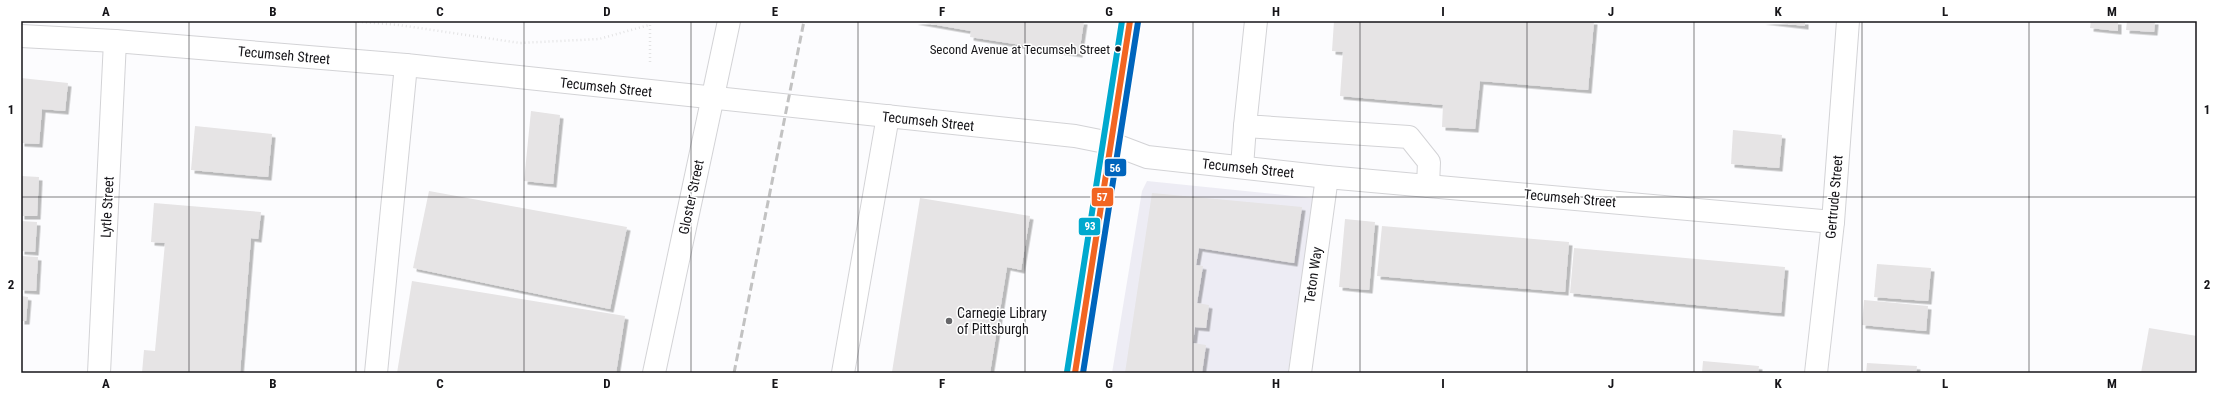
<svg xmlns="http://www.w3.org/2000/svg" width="2218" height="394" viewBox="0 0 2218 394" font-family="'Roboto Condensed',sans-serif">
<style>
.commercial{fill:#edecf4}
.building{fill:#e6e4e5;filter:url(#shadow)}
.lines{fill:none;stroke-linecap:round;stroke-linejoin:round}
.minor-casing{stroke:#d3d3d6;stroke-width:24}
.major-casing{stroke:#d3d3d6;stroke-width:24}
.path{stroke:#e3e3e4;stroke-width:2.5;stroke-dasharray:1 3;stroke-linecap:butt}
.minor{stroke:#fff;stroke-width:22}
.major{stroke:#fff;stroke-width:22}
.rail{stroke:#c2c2c2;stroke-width:3;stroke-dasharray:8 4;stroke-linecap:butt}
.bus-1-casing{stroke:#fff;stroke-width:9}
.bus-2-casing{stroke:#fff;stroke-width:9}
.bus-3-casing{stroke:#fff;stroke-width:9}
.bus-1{stroke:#f26522;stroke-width:6}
.bus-2{stroke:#0065bd;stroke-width:6}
.bus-3{stroke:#00a9ce;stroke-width:6}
.grid{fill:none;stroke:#161519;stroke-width:1;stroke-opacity:0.55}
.bus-dot{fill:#161519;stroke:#fff;stroke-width:1.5}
.poi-dot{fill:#666669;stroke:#fff;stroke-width:1.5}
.labels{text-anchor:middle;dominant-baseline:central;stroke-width:3;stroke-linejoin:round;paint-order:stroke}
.bus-label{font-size:13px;fill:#161519;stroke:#fff;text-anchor:end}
.street-label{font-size:14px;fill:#161519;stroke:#fff}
.poi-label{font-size:14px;fill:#161519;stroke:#fff;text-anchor:start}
.line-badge{stroke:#fff;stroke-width:1.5}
.badge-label{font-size:11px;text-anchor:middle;font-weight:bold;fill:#fff}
.neatline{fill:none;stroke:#161519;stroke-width:1.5}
.grid-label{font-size:13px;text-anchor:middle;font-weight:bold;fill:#161519}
</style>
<defs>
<filter id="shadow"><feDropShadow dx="3.5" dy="3.5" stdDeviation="0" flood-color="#0004"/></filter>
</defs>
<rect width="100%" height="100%" fill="#fcfcfe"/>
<polygon class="commercial" points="1147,181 1314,198 1288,373 1112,373 1142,191"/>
<g class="building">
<polygon points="914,21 1084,21 1079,54 970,37 971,31"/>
<polygon points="1334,21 1594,21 1588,90 1480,81 1475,129 1442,127 1443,105 1340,96 1343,52 1332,51"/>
<polygon points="1762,21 1805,21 1805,26"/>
<polygon points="2091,21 2118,21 2118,31 2090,28"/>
<polygon points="2127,21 2155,21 2154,32 2126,30"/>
<polygon points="21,78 68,83 65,111 42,109 39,144 21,143"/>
<polygon points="531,111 560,115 553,184 524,181"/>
<polygon points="195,126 272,134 268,177 191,170"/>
<polygon points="1733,130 1782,135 1779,168 1731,164"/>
<polygon points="21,176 39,177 37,216 21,216"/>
<polygon points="429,191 627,227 610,309 413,268"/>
<polygon points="1152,193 1302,207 1294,263 1199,248 1196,265 1203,266 1197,303 1209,305 1206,328 1195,327 1193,343 1206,345 1202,373 1125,373"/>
<polygon points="920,198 1030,216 1021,270 1007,267 990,373 892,372"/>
<polygon points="154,203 261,212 258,239 251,238 240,373 142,373 144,350 155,351 165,243 151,242"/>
<polygon points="1345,219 1375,222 1369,290 1339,287"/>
<polygon points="21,221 37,222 35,252 21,251"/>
<polygon points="1382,226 1569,242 1565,292 1377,276"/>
<polygon points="1574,248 1785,267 1781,313 1570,293"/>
<polygon points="21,256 38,257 36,291 21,290"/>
<polygon points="1877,264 1931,268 1928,301 1874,297"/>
<polygon points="412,281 625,316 616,373 397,373"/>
<polygon points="21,296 28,297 26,321 21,321"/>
<polygon points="1864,300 1928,306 1926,331 1862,325"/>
<polygon points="2149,328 2197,336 2197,373 2141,373"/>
<polygon points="1703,361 1759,366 1758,373 1702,373"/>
<polygon points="1867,363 1917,366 1916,373 1866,373"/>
</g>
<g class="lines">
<defs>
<g id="minor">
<polyline points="1256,21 1245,126 1409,137 1429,162 1428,186"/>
<polyline points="21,36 115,41 406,65 1075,136 1110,143 1147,157 1327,177 1833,222"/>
<polyline points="1242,167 1245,126"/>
<polyline points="99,373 115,41"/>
<polyline points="376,373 406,65"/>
<polyline points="654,373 729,21"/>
<polyline points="843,373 888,116"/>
<polyline points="1300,373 1327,177"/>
<polyline points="1816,373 1833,222 1848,21"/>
</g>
<polyline id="major" points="1075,373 1130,21"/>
</defs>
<use href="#minor" class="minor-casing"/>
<use href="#major" class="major-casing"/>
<g class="path">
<polyline points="350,21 399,25 520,43 599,39 649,25"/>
<polyline points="650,21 650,62"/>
</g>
<use href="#minor" class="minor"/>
<use href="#major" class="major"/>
<polyline class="rail" points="734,373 804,21"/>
<defs>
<polyline id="bus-1" points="1075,373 1130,21"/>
<polyline id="bus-2" points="1083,373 1138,22"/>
<polyline id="bus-3" points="1067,372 1122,21"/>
</defs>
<use href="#bus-1" class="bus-1-casing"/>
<use href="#bus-2" class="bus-2-casing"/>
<use href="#bus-3" class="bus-3-casing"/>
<use href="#bus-1" class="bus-1"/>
<use href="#bus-2" class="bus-2"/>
<use href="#bus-3" class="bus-3"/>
</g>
<path class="grid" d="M189,21v352M356,21v352M524,21v352M691,21v352M858,21v352M1025,21v352M1193,21v352M1360,21v352M1527,21v352M1694,21v352M1862,21v352M2029,21v352M21,197h2176"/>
<circle class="bus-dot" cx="1118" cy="49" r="3.5"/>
<circle class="poi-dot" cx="949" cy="321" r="4"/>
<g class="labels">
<g class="bus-label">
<text x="1110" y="49">Second Avenue at Tecumseh Street</text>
</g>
<g class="street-label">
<text transform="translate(284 55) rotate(5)">Tecumseh Street</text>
<text transform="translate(606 87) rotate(6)">Tecumseh Street</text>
<text transform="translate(928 121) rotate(6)">Tecumseh Street</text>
<text transform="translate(1248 168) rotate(6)">Tecumseh Street</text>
<text transform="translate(691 197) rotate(-78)">Gloster Street</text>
<text transform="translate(1834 197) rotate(-85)">Gertrude Street</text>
<text transform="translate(1570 198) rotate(5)">Tecumseh Street</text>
<text transform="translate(107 207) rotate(-87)">Lytle Street</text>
<text transform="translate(1313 275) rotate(-82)">Teton Way</text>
</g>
<g class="poi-label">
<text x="957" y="313">Carnegie Library<tspan x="957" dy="16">of Pittsburgh</tspan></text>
</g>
</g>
<g class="line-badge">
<rect x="1104" y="158" width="23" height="19" rx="4" fill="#0065bd"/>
<rect x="1091" y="187" width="23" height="20" rx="4" fill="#f26522"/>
<rect x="1078" y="217" width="23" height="19" rx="4" fill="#00a9ce"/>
</g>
<g class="badge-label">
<text x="1115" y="172">56</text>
<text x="1102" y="201">57</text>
<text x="1090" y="230">93</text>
</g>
<rect width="2218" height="394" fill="none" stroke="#ffffff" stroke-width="44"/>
<rect x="22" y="22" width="2174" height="350" class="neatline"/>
<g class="grid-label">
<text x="106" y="16">A</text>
<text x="273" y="16">B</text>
<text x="440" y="16">C</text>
<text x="607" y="16">D</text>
<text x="775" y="16">E</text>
<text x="942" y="16">F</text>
<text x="1109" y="16">G</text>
<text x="1276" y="16">H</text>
<text x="1443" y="16">I</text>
<text x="1611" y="16">J</text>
<text x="1778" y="16">K</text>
<text x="1945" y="16">L</text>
<text x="2112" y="16">M</text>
<text x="11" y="114">1</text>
<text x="2207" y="114">1</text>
<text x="11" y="289">2</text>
<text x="2207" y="289">2</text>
<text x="106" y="388">A</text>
<text x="273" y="388">B</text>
<text x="440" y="388">C</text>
<text x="607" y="388">D</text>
<text x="775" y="388">E</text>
<text x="942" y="388">F</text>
<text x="1109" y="388">G</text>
<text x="1276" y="388">H</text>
<text x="1443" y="388">I</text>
<text x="1611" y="388">J</text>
<text x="1778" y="388">K</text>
<text x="1945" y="388">L</text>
<text x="2112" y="388">M</text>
</g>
</svg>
